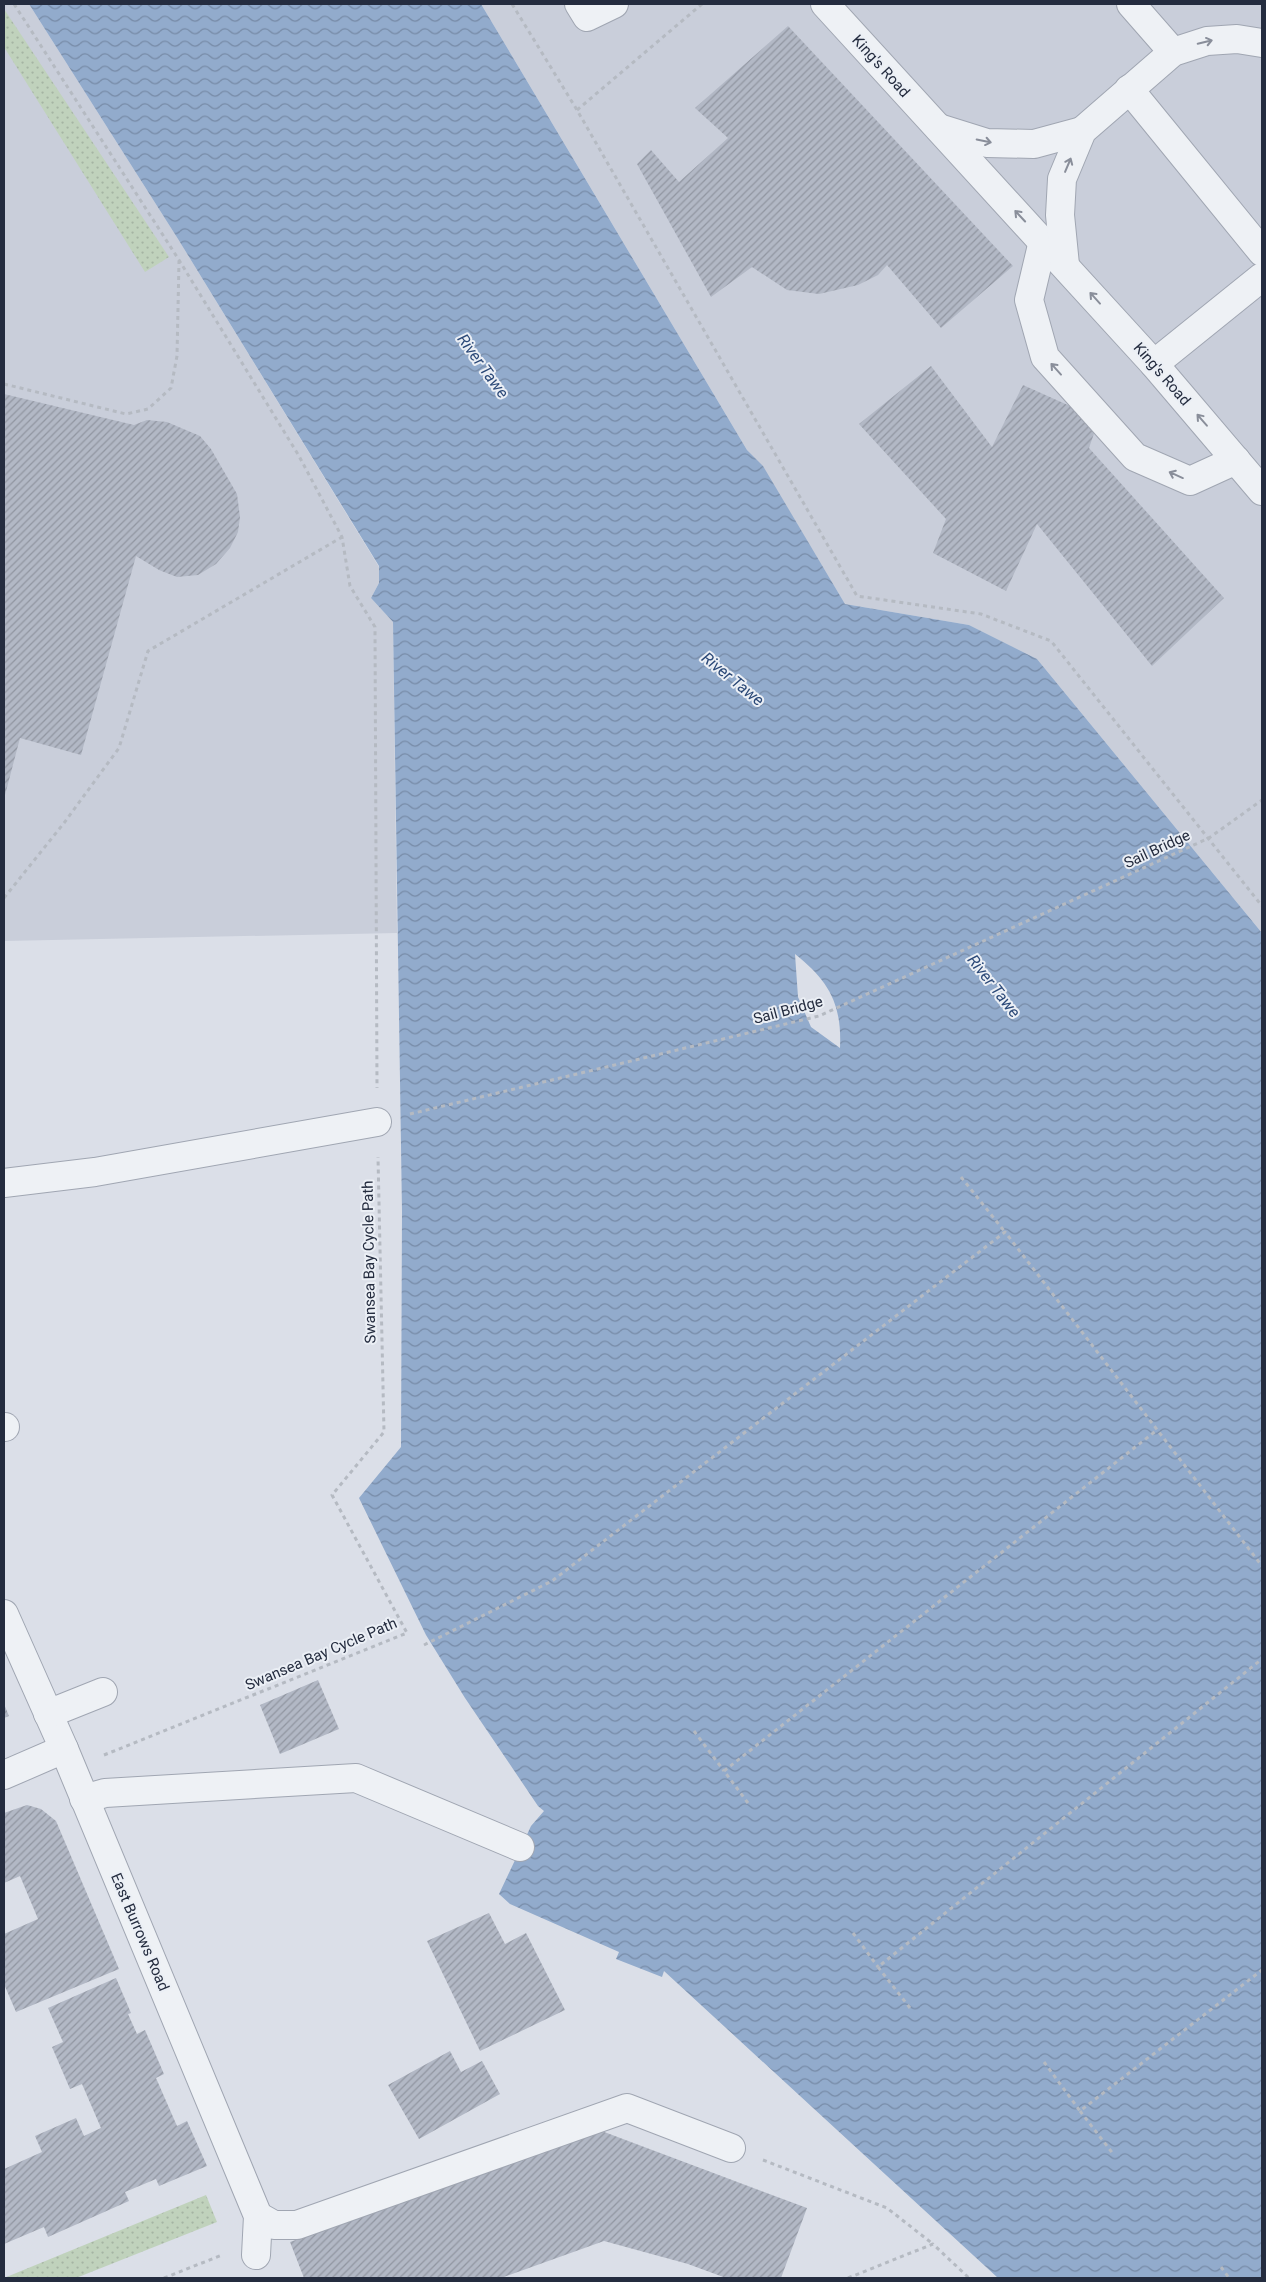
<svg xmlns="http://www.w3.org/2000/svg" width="1266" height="2282" viewBox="0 0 1266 2282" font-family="Roboto,sans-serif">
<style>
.built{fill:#c9ceda}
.grass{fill:url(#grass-dots)}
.water{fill:url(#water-waves);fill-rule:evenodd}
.building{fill:url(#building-hatch)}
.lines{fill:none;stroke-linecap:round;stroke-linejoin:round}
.minor-casing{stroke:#a0a6b2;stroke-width:30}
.path{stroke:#b5bac2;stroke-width:3;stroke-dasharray:4 4;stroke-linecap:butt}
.minor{stroke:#eef1f5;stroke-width:28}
.oneway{stroke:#898e9a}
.labels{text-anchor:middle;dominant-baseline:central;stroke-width:4;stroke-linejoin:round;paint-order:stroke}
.street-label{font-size:15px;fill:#242c3f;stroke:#ebeff5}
.water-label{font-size:16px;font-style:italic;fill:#2a4877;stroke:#ebeff5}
</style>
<defs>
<pattern id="grass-dots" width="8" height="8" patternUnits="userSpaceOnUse" patternTransform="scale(1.25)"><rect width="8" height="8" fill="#c0d2bc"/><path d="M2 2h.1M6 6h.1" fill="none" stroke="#a5b4a3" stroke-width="1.8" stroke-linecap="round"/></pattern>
<pattern id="water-waves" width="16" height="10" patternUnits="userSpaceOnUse" patternTransform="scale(1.25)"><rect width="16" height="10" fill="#92abcc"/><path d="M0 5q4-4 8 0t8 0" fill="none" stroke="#778ba7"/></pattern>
<pattern id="building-hatch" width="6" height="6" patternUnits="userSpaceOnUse" patternTransform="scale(1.25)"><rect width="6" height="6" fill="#b2b8c5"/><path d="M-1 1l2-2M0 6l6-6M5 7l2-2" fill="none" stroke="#9196a1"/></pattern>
</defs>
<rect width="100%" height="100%" fill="#dbdfe8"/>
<g class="built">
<polygon points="4,4 29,4 178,239 379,567 379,583 371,598 393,622 397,933 4,941"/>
<polygon points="481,4 1262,4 1262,933 1037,659 969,625 845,604 763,467 747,450"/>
</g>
<g class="grass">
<polygon points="4,9 169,257 145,272 4,47"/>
<polygon points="206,2195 217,2222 76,2278 4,2278"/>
</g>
<path class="water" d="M29,4h452l266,446 16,16 82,138 124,21 68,34 225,274v1345h-264l-334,-307 -2,6 -46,-18 3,-7 -109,-48 -11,-10 32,-68 13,-15 -6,-5 -73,-108 -39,-63 -67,-137 42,-51 1,-236 -9,-589 -22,-24 8,-15v-17l-201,-327zM795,954c34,27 47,50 45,94l-29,-21 -13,-30z"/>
<g class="building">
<polygon points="788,26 1013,266 941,328 887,265 878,275 858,285 819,294 787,290 752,267 711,297 637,164 651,150 679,182 728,138 695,108"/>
<polygon points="931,366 992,447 1023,385 1099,419 1089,448 1224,598 1152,666 1037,524 1006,591 933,553 946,519 859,424"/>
<polygon points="4,394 134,425 147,420 167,422 200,436 211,449 237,494 240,517 238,532 230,548 216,564 198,575 177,577 159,570 136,556 81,755 20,738 4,799"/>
<polygon points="318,1680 339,1729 280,1754 260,1705"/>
<polygon points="4,1704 9,1716 4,1718"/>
<polygon points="27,1805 41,1809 56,1821 119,1969 16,2012 4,1984 4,1934 38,1919 20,1876 4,1883 4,1813"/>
<polygon points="489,1913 505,1944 526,1933 565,2010 480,2051 427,1941"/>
<polygon points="116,1978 131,2013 128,2014 137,2034 145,2030 164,2074 156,2078 177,2126 187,2121 207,2166 159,2186 156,2179 125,2192 129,2201 48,2237 44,2227 4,2244 4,2169 42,2152 35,2136 76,2118 84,2136 101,2128 82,2084 70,2089 52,2047 63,2042 48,2008"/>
<polygon points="450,2051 461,2072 482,2061 500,2094 419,2139 388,2085"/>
<polygon points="599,2130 807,2208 781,2278 726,2278 688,2264 604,2241 501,2278 304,2278 290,2242"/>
</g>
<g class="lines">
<defs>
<g id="minor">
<polyline points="579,4 587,17 614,4"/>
<polyline points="825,4 1154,364 1262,491"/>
<polyline points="1131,4 1173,52"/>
<polyline points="1129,89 1262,252"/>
<polyline points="939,128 987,143 1034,144 1082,131"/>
<polyline points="1043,241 1029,300 1045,357 1135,457 1190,481 1236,460"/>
<polyline points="1065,265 1060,215 1062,179 1082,131 1173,52 1207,41 1237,39 1262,43"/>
<polyline points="1154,364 1262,277"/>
<polyline points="4,1183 95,1172 377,1122"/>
<polyline points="4,1427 5,1427"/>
<polyline points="4,1614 64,1749 258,2216 256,2255"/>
<polyline points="48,1714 103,1692"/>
<polyline points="4,1775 64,1749"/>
<polyline points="84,1799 105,1793 356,1778 520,1847"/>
<polyline points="258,2216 274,2225 297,2225 627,2108 731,2148"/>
</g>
</defs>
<use href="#minor" class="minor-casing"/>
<g class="path">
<polyline points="14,4 179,260 299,456 342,537 350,586 375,627 377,1088"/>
<polyline points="512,4 577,110 857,596 981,614 1051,641 1262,906"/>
<polyline points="577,110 702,4"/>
<polyline points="4,384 126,414 148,409 171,388 177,356 179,261"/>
<polyline points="4,898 64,823 119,748 148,651 342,537"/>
<polyline points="410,1114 819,1016 1209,838 1262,800"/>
<polyline points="961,1177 1005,1232"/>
<polyline points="424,1645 552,1581 1005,1232 1262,1566"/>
<polyline points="694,1731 724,1771"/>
<polyline points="104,1755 407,1633 332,1495 384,1432 378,1157"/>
<polyline points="748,1803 724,1771 1157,1430"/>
<polyline points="853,1933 878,1967"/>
<polyline points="910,2008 878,1967 1262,1659"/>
<polyline points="1044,2062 1080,2111 1262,1970"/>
<polyline points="1080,2111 1114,2155"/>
<polyline points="763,2160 887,2208 933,2244"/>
<polyline points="1221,2267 1229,2278"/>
<polyline points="164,2278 222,2255"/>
<polyline points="848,2278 933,2244 969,2278"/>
</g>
<use href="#minor" class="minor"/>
</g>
<defs><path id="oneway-shaft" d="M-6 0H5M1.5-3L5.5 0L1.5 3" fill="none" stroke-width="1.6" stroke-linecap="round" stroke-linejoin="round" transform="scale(1.25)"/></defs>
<g class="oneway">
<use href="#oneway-shaft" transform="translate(1205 42) rotate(-13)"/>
<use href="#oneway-shaft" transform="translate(984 141) rotate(12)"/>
<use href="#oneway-shaft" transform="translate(1068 165) rotate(-67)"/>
<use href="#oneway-shaft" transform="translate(1020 216) rotate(-133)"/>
<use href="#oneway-shaft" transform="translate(1095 298) rotate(-132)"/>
<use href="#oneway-shaft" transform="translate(1056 369) rotate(-132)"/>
<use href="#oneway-shaft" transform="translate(1202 420) rotate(-131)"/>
<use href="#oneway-shaft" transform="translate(1176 475) rotate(-156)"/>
</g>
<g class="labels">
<g class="street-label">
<text transform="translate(881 66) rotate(48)">King's Road</text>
<text transform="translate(1162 374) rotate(49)">King's Road</text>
<text transform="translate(1157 849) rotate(-25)">Sail Bridge</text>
<text transform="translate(788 1010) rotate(-15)">Sail Bridge</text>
<text transform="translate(369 1262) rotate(-91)">Swansea Bay Cycle Path</text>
<text transform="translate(321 1654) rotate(-23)">Swansea Bay Cycle Path</text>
<text transform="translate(140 1932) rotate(67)">East Burrows Road</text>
</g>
<g class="water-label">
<text transform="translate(483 366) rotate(54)">River Tawe</text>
<text transform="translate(733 679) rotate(39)">River Tawe</text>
<text transform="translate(994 986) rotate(52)">River Tawe</text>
</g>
</g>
<rect width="1266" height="2282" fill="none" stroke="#242c3f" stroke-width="10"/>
</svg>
